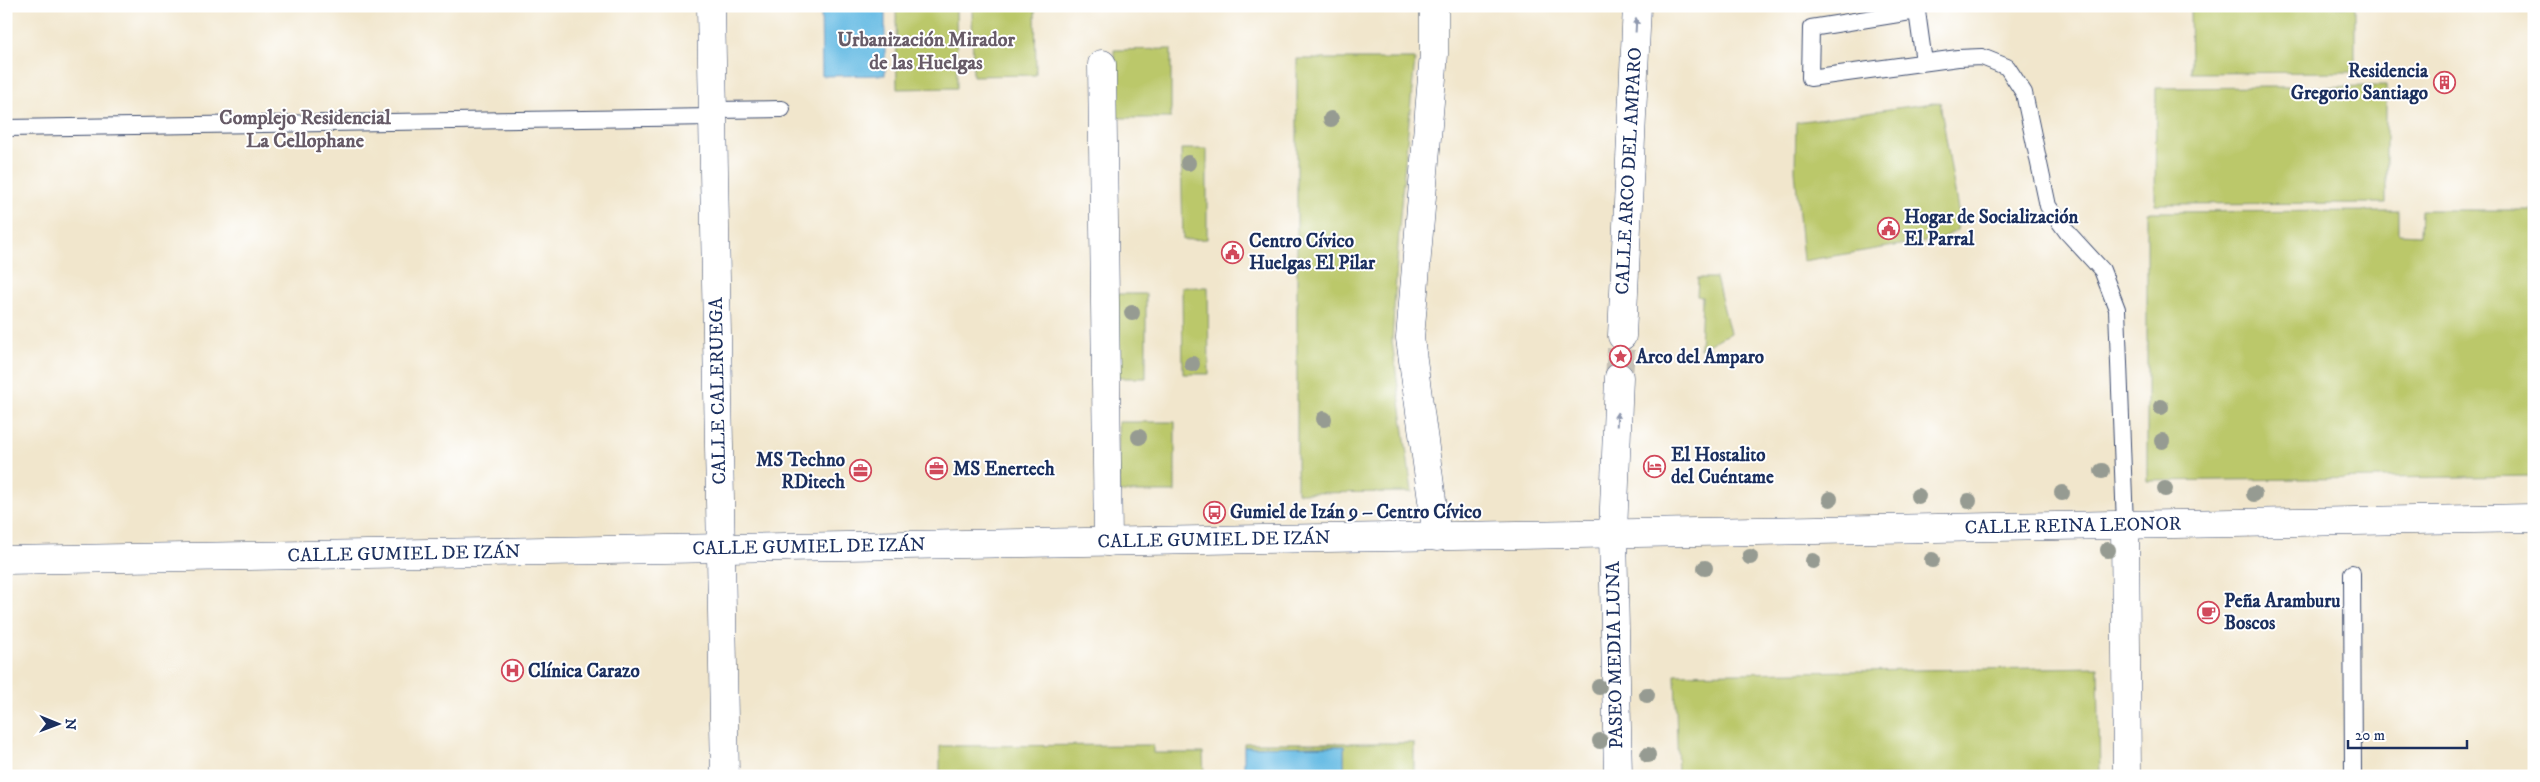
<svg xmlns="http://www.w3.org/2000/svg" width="2540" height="782" viewBox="0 0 2540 782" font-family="'IM FELL DW Pica',serif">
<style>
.green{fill:#bbc86a;stroke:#6b7c64}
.water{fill:#68bce4;stroke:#4276a1}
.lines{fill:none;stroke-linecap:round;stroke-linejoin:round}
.street-tunnel{stroke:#c6c1b6;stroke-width:28;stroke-dasharray:28 14;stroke-linecap:butt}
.lane-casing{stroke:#3b4a6e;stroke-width:18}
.street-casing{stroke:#3b4a6e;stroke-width:29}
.lane{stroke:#fff;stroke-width:16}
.street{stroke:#fff;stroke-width:28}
.tree{fill:#969b92}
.oneway{fill:#8d97ae}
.labels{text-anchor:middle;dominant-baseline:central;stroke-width:4;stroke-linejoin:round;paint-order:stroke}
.poi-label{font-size:19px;font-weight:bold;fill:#1b2f5e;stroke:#fff;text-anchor:start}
.street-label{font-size:19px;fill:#1b2f5e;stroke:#fff}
.neighbourhood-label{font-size:20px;font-weight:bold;fill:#675b67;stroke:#fff}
</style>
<rect width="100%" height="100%" fill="#fff"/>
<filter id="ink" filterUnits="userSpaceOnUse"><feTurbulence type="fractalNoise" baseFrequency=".02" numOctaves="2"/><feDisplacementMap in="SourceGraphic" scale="10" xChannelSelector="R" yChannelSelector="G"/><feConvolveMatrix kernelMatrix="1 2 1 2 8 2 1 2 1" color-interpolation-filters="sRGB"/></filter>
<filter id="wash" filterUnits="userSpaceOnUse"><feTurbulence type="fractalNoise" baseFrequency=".0096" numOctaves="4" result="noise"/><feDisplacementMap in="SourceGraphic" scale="20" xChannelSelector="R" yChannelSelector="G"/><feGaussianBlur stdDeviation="1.12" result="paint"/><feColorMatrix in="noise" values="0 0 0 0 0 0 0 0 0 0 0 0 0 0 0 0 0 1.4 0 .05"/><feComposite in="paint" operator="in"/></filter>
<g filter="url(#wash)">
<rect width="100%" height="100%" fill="#f1e6cc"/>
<g class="green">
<polygon points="896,6 956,6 957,88 897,89"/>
<polygon points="972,6 1035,6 1036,75 973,76"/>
<polygon points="2190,6 2355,6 2355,72 2191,73"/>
<polygon points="1171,49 1171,118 1115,118 1114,50"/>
<polygon points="1297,59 1415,59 1400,214 1392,341 1412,492 1297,493"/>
<polygon points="2386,86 2386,203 2155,204 2156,88"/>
<polygon points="1940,102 1959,216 1957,230 1943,238 1803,261 1795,170 1796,122"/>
<polygon points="1181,149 1207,149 1207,239 1183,240"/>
<polygon points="2421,210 2534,210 2534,476 2147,481 2147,212 2399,211 2399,234 2420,235"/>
<polygon points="1698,278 1716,278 1730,333 1700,349 1702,297 1697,296"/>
<polygon points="1182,287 1208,287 1209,374 1183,374"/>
<rect x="1117" y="294" width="29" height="84"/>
<polygon points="1118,422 1175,422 1175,492 1119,492"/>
<polygon points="2098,667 2100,776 1678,776 1675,674"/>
<polygon points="1244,743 1414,743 1414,776 1344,776 1344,746 1244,747"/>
<polygon points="1153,745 1153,753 1203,753 1204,776 940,776 940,746"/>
</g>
<g class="water">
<polygon points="821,6 885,6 885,75 822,76"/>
<polygon points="1344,746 1344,776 1244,776 1244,747"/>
</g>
</g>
<g filter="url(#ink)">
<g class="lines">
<polyline class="street-tunnel" points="1619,377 1622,336"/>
<defs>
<g id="lane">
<polyline points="1924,62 1917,11 1811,28 1810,78 1958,58 1982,57 2007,67 2024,93 2048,206 2067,232 2102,270 2117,309 2125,525"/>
<polyline points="713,110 782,109"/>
<polyline points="6,128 713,117"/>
<polyline points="2352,573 2353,776"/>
</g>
<g id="street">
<polyline points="711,6 725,776"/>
<polyline points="1434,6 1434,54 1410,338 1437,537"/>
<polyline points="1102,64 1108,542"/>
<polyline points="1622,336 1637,6"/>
<polyline points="2125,525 2127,776"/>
<polyline points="6,560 2534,518"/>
<polyline points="1618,776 1613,534 1619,377"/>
</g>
</defs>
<use href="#lane" class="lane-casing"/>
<use href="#street" class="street-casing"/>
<use href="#lane" class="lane"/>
<use href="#street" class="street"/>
</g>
<g class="tree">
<circle cx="1331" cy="119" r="8"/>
<circle cx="1188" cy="163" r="8"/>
<circle cx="1132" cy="313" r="8"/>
<circle cx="1192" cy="364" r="8"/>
<circle cx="2161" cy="407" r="8"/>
<circle cx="1324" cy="419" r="8"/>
<circle cx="1139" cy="437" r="8"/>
<circle cx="2162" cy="441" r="8"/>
<circle cx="2102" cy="471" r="8"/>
<circle cx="2165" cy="489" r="8"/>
<circle cx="2062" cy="493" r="8"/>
<circle cx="2254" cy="494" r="8"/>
<circle cx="1918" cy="496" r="8"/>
<circle cx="1830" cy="499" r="8"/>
<circle cx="1969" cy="501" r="8"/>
<circle cx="2108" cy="550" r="8"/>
<circle cx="1750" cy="557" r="8"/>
<circle cx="1932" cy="560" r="8"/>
<circle cx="1813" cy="561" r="8"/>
<circle cx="1705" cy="568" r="8"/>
<circle cx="1599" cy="687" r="8"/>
<circle cx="1647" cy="695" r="8"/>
<circle cx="1600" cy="741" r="8"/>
<circle cx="1648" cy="755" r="8"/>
</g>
<defs><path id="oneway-solid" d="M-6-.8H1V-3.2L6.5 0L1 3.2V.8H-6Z" transform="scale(1.25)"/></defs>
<g class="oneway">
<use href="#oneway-solid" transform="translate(1636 25) rotate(-87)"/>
<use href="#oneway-solid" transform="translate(1617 419) rotate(-88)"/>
</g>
</g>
<defs>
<symbol id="building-ring" viewBox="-11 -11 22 22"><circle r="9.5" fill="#fff" stroke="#d1495b" stroke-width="1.5"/><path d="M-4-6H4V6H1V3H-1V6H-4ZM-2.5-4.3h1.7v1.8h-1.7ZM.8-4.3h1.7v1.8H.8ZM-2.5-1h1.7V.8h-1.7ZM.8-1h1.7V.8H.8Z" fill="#d1495b"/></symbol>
<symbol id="civic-ring" viewBox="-11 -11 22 22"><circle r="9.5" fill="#fff" stroke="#d1495b" stroke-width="1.5"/><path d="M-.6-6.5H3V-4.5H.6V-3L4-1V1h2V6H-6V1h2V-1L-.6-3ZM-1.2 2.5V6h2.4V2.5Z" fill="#d1495b"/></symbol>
<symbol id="sight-ring" viewBox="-11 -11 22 22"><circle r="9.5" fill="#fff" stroke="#d1495b" stroke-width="1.5"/><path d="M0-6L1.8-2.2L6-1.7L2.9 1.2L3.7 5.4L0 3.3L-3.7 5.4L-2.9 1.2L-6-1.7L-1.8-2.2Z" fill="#d1495b"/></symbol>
<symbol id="hotel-ring" viewBox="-11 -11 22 22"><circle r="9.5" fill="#fff" stroke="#d1495b" stroke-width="1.5"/><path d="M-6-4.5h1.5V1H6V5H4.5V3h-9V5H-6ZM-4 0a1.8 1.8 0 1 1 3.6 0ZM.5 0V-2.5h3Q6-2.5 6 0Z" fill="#d1495b"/></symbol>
<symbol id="office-ring" viewBox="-11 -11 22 22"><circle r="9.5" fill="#fff" stroke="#d1495b" stroke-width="1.5"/><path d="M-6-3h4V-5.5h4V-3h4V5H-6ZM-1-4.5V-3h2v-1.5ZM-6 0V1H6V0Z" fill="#d1495b"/></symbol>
<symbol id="bus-ring" viewBox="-11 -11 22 22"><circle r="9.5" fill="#fff" stroke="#d1495b" stroke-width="1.5"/><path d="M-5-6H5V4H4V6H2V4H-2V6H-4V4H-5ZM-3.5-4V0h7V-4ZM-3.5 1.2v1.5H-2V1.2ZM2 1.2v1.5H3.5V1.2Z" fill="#d1495b"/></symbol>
<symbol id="cafe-ring" viewBox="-11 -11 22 22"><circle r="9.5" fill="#fff" stroke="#d1495b" stroke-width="1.5"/><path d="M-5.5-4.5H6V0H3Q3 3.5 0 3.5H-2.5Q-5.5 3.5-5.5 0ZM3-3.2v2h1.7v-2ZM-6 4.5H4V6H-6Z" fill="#d1495b"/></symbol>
<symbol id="hospital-ring" viewBox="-11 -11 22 22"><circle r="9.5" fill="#fff" stroke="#d1495b" stroke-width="1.5"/><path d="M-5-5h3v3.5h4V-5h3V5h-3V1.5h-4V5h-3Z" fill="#d1495b"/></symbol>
</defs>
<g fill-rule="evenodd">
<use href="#building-ring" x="2432" y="70" width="25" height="25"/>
<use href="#civic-ring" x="1876" y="216" width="25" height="25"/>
<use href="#civic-ring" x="1220" y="240" width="25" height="25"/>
<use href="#sight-ring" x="1608" y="344" width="25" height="25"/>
<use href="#hotel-ring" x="1642" y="454" width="25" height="25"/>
<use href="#office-ring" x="924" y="456" width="25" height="25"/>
<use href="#office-ring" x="848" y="458" width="25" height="25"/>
<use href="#bus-ring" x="1202" y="500" width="25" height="25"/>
<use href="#cafe-ring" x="2196" y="600" width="25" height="25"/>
<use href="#hospital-ring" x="500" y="658" width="25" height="25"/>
</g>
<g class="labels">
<g class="poi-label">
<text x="2428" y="71" text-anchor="end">Residencia<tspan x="2428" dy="22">Gregorio Santiago</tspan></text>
<text x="1904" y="217">Hogar de Socialización<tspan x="1904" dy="22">El Parral</tspan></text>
<text x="1249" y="241">Centro Cívico<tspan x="1249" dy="22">Huelgas El Pilar</tspan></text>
<text x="1636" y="357">Arco del Amparo</text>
<text x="1671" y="455">El Hostalito<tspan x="1671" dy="22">del Cuéntame</tspan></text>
<text x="845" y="460" text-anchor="end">MS Techno<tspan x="845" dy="22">RDitech</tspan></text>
<text x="953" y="469">MS Enertech</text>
<text x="1230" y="512">Gumiel de Izán 9 – Centro Cívico</text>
<text x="2224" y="601">Peña Aramburu<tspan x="2224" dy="22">Boscos</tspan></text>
<text x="528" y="671">Clínica Carazo</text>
</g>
<g class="street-label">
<text transform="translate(1629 171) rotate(-87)">CALLE ARCO DEL AMPARO</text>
<text transform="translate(718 391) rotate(-91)">CALLE CALERUEGA</text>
<text transform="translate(2073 526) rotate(-1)">CALLE REINA LEONOR</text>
<text transform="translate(1214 540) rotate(-1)">CALLE GUMIEL DE IZÁN</text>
<text transform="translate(809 547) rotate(-1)">CALLE GUMIEL DE IZÁN</text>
<text transform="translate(404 554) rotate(-1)">CALLE GUMIEL DE IZÁN</text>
<text transform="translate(1615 655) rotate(-91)">PASEO MEDIA LUNA</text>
</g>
<g class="neighbourhood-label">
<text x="926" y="40">Urbanización Mirador<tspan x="926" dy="23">de las Huelgas</tspan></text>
<text x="305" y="118">Complejo Residencial<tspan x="305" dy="23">La Cellophane</tspan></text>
</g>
</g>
<rect width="2540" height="782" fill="none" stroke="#fff" stroke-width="25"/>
<g transform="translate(58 724) rotate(91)" stroke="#ffffff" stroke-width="4" paint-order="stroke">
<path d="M0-4L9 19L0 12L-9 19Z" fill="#1b2f5e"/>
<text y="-8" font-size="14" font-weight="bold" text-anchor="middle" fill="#1b2f5e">N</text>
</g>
<path d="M2348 740v8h119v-8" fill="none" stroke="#1b2f5e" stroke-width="2.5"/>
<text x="2355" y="740" font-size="15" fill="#1b2f5e" stroke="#ffffff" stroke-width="4" paint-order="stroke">20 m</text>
</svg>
